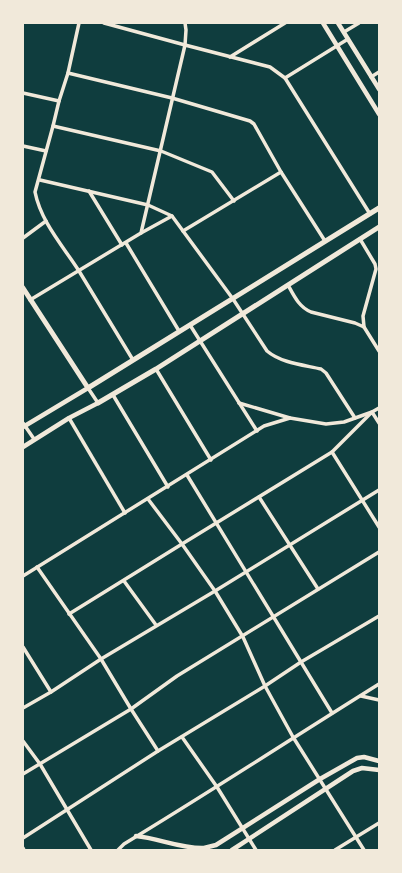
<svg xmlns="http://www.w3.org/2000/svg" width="402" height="873" viewBox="0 0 402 873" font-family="'Public Sans',sans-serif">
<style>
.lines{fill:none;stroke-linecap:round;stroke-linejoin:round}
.minor{stroke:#f1e9da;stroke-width:3.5}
.tertiary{stroke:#f1e9da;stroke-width:4.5}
.secondary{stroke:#f1e9da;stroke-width:5}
</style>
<rect width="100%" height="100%" fill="#0f3d3e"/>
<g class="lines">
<g class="minor">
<path d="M79,23l-11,50 -9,28 -6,25 -18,66c6,30 28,54 44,79 18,30 36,59 54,89"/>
<polyline points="104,23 185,45 270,67 285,78 370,214"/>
<polyline points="344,32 359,23"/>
<polyline points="230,57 285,23"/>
<polyline points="68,73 172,98 250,121 254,124 281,172 325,241"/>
<polyline points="371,77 379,72"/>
<polyline points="285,78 348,39"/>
<polyline points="23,93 59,101"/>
<polyline points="53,126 161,151 212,172 234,201"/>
<polyline points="23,146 46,151"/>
<path d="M40,180l108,25 24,11 61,83 34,52c14,12 37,14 54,18l5,4 29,45"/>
<polyline points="89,191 122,245"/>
<polyline points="183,231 281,172"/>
<polyline points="141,233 172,216"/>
<polyline points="23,238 46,221"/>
<polyline points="360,239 375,264 376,269 363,316 364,327"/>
<polyline points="126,243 179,331"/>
<path d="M288,285c6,11 11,22 23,27l44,11 9,4 15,24"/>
<polyline points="30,300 141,233 185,45 186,30 185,23"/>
<polyline points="190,325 257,431"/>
<polyline points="156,369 211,460"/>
<polyline points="88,388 98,403"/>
<polyline points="113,395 168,487"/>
<polyline points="239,403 290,418 326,424 344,422 372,412 379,408"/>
<polyline points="69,418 125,513"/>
<polyline points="23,423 34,439"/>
<polyline points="332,452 379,527"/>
<polyline points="187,475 332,713"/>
<polyline points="259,497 318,589"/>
<polyline points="148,499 182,544 215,591 243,637 265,686 293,737 364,850"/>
<polyline points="37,567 101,659 131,709 158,751"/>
<polyline points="23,576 264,426 290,418"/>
<polyline points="124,581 156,625"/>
<polyline points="69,614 182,544 332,452 372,412 379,423"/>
<polyline points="23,647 51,692"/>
<polyline points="361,696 379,700"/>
<polyline points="23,708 51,692 101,659 215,591 379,490"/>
<polyline points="182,737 217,787 256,850"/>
<polyline points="23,741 40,764 91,850"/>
<polyline points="23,774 131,709 177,676 379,552"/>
<polyline points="23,838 158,751 265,686 301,662 379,616"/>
<polyline points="23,848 24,850"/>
<path d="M118,850l6,-6c86,-52 170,-107 255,-160"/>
<polyline points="335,850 379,823"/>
</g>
<g class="tertiary">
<polyline points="323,23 379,114"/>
<polyline points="338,23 379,89"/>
<polyline points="23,427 88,388"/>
<polyline points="23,447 69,418 98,403"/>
<path d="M136,836c22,2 46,13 68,12 4,-1 8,-2 12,-3l104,-66 37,-21 7,-1 15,4"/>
<polyline points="232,850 353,771 362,768 379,770"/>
</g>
<g class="secondary">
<polyline points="23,288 88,388 379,208"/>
<polyline points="98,403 156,369 379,227"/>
</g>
</g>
<rect width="402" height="873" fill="none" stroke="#f1e9da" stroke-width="48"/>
</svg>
